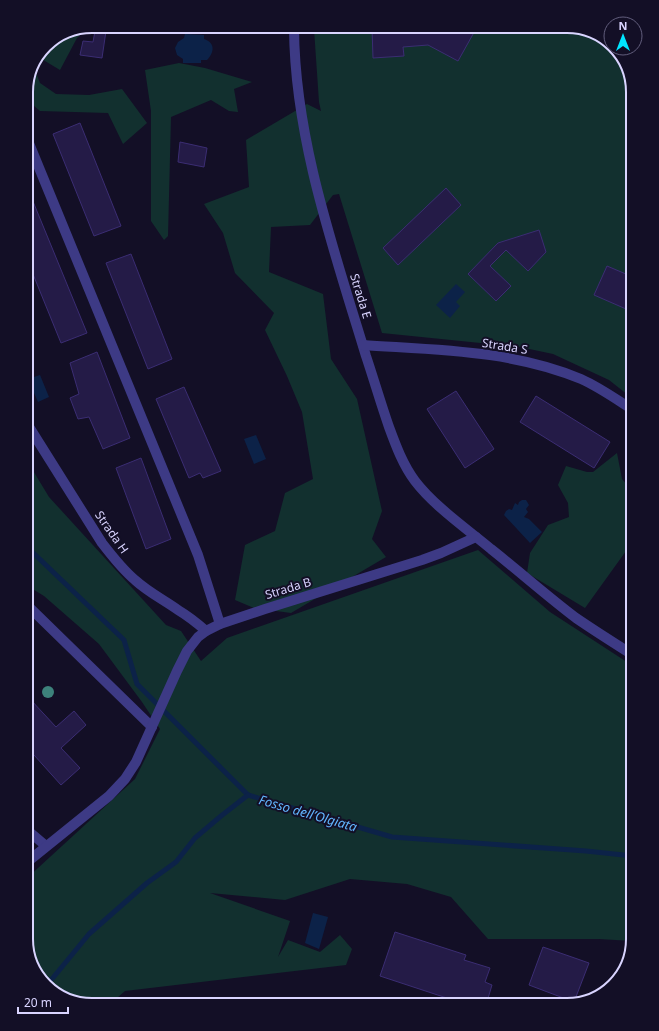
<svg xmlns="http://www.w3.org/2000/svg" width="659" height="1031" viewBox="0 0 659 1031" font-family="'Noto Sans',sans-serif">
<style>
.green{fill:#12302f}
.water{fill:#0c2248}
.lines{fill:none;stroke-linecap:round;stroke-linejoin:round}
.stream{stroke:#0c2248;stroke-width:5}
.building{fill:#241b47;stroke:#3b2d73}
.minor{stroke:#3d3a85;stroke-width:10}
.tree{fill:#3d827b}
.labels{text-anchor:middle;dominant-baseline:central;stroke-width:4;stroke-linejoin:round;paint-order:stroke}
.street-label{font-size:12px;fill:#d9d4ff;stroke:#130f26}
.water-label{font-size:13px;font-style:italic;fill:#62b6ff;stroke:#130f26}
.rim{fill:none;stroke:#d9d4ff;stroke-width:2}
</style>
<rect width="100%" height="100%" fill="#130f26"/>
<g class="green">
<polygon points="571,26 604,37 611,46 611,48 613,48 626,63 633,92 633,399 609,380 553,354 520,347 382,333 339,194 333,195 310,225 271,227 269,272 323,294 331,359 357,399 382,511 372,539 386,557 291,613 254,608 235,600 245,545 275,531 285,493 313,479 302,412 287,376 265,330 274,313 235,273 223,233 204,204 249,187 246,140 307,104 321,111 319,102 314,29"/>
<polygon points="67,31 84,31 77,38 60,70 40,58 46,45"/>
<polygon points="179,63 205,68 252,82 234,89 238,112 229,111 211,100 171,117 168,236 164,240 151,221 151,111 145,70"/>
<polygon points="35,70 40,83 56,94 89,95 122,89 147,123 123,144 108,113 40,111 26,99 26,88"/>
<polygon points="617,453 622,479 633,492 633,542 626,551 585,608 527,573 530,553 548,525 569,517 568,503 558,485 566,466 587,472 593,472"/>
<polygon points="26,459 49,497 166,625 181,631 201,661 227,638 478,550 550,612 633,666 632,941 599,939 488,939 451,897 407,884 350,879 285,900 210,893 290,921 278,957 288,940 320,952 340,935 352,949 346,965 125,991 109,1005 88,1005 56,994 33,968 26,939 26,879 135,779 160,729 142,702 99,644 44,596 26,585"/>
</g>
<g class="water">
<path d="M185,34l19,1v4c12,4 10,14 3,21h-6v3h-18v-4l-6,-4 -2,-7 3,-6 6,-4z"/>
<polygon points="456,284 465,292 456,302 460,306 450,318 436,305"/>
<polygon points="40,375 49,397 38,402 28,379"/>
<polygon points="256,435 266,459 254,464 244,439"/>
<polygon points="522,500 526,500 529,505 526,509 528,512 524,517 529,519 542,532 530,543 504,515 506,511 509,509 512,510 515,503 518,505 519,502"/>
<polygon points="313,913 328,917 319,949 305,943"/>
</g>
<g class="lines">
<g class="stream">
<polyline points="26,546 124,640 137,684 248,795 392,837 586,851 633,856"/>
<polyline points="46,983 52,979 89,934 147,883 176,862 195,838 221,816 248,795"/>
</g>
</g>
<g class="building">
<polygon points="477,27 458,61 428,45 403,47 404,56 373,58 372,28"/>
<polygon points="95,31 106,31 102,58 80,55 83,41 93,42"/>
<polygon points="80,123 121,226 94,236 53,134"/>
<polygon points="180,142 207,148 204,167 178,162"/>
<polygon points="446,188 461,205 398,265 383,248"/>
<polygon points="32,199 87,333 61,343 26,257 26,201"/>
<polygon points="539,230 546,252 528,271 506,250 490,266 511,286 496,301 468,274 498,243"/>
<polygon points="131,254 172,359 148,369 106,263"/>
<polygon points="607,266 633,277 633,312 594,295"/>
<polygon points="97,352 130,438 103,449 89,417 78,419 70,398 79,394 70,363"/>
<polygon points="184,387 221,471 203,478 200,473 189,478 156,399"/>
<polygon points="456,391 494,449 465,468 427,409"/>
<polygon points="536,396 610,442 594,468 520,422"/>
<polygon points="141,458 171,539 146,549 116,468"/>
<polygon points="30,699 56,727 74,711 86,725 61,748 80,768 61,785 34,755 26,762 26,738 34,731 26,722 26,703"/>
<polygon points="395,932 466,955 464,960 490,968 485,982 492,985 486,1005 468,1005 380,976"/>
<polygon points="543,947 589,963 574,1002 529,985"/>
</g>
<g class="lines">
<g class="minor">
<path d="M294,29c1,111 40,221 72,327 8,24 15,48 23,71 7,19 14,38 26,54 19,25 52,48 76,68 29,23 56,47 85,69 19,13 38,25 57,37"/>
<polyline points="26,136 198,555 220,624"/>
<path d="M363,345c73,5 149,5 218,34 18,8 35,20 52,31"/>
<path d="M26,422l76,121c10,13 20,26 33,37 13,12 29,20 43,30 10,6 19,13 28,21"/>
<polyline points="26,604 152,727"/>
<polyline points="26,829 46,846"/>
<polyline points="26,863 109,796 125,779 136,762 177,671 187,651 198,637 206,631 220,624 265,609 422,560 441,553 476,537"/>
</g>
</g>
<circle class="tree" cx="48" cy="692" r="6"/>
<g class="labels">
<g class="street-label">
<text transform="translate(361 296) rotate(73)">Strada E</text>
<text transform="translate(505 346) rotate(9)">Strada S</text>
<text transform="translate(112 532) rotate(55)">Strada H</text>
<text transform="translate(288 588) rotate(-17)">Strada B</text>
</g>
<g class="water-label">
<text transform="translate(308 813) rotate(16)">Fosso dell’Olgiata</text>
</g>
</g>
<path d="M0 0H659V1031H0ZM92 33H567A59 59 0 0 1 626 92V939A59 59 0 0 1 567 998H92A59 59 0 0 1 33 939V92A59 59 0 0 1 92 33Z" fill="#130f26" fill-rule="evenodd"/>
<path class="rim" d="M92 33H567A59 59 0 0 1 626 92V939A59 59 0 0 1 567 998H92A59 59 0 0 1 33 939V92A59 59 0 0 1 92 33Z"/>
<g transform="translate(623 36)"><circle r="19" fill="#130f26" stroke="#625e7d"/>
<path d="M0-3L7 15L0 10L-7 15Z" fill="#00e5ff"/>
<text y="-6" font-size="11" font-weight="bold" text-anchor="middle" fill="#d9d4ff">N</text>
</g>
<path d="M18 1007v6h50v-6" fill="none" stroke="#d9d4ff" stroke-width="2"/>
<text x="24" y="1007" font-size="12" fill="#d9d4ff" stroke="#130f26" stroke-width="3" paint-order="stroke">20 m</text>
</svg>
